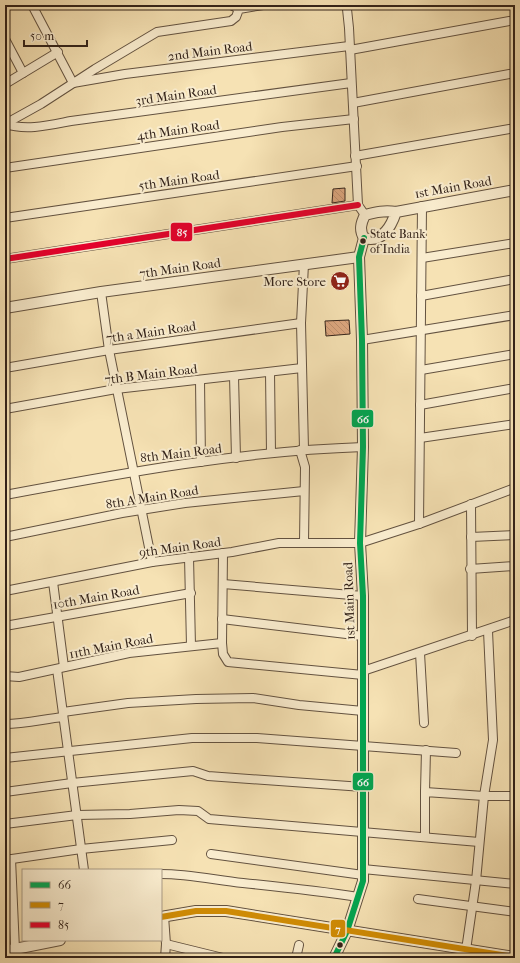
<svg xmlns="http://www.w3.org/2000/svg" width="520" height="963" viewBox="0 0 520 963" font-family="'IM FELL French Canon',serif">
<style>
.building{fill:url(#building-back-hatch);stroke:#322219}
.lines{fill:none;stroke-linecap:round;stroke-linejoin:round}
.minor-casing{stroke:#635240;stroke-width:10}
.tertiary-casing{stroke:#635240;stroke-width:12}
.minor{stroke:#f9ecce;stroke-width:8}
.tertiary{stroke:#f9ecce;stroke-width:10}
.bus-1-casing{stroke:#f9ecce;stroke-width:9}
.bus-2-casing{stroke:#f9ecce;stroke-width:9}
.bus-3-casing{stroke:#f9ecce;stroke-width:9}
.bus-1{stroke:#00a651;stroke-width:6}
.bus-2{stroke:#d08c05;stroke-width:6}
.bus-3{stroke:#e4002b;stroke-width:6}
.bus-dot{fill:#322219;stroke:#f9ecce;stroke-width:1.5}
.labels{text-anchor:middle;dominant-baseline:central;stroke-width:4;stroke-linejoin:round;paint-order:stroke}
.bus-label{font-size:12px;fill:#322219;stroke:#f9ecce;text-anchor:start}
.street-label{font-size:13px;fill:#322219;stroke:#f9ecce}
.poi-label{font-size:13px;fill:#322219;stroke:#f9ecce;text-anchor:end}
.line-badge{stroke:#f9ecce;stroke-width:1.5}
.badge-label{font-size:11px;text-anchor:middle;font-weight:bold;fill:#fff}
</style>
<defs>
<pattern id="building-back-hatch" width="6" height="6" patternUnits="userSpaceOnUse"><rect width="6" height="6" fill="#dda77f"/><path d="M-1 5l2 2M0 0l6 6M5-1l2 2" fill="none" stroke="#be8f6d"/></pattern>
</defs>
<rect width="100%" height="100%" fill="#f6e2b4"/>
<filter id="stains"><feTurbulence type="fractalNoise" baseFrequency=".005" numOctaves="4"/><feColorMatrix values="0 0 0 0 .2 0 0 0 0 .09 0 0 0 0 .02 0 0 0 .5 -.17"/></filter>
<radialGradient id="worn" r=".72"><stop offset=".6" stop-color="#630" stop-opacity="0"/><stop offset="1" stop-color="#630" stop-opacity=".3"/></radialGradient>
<g class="building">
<polygon points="345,188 345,201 332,203 333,189"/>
<polygon points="349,320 350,334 326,336 325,321"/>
</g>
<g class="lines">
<defs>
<g id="minor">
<polyline points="32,5 73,83 125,74 349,46"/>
<polyline points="231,5 239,9"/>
<polyline points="345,5 347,9 349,28 358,205 365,215"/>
<polyline points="5,39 23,73"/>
<polyline points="350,50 515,20"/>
<polyline points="5,84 58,52"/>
<polyline points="353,103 515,73"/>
<path d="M5,124c22,7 45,1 66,-3l280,-38"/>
<polyline points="5,124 41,104 95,69 157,32 231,21 236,17 239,9 263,5"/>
<polyline points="355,156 515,128"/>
<polyline points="5,168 282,127 354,119"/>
<polyline points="5,218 357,166"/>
<polyline points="422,258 515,243"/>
<polyline points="5,259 358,205"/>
<polyline points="101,292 109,350 152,562"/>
<polyline points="421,296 515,279"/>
<polyline points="362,340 515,315"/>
<polyline points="5,368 109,350 301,323"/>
<polyline points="421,370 515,354"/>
<polyline points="270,372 271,453"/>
<polyline points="234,376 236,458"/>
<polyline points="200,380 201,462"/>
<polyline points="420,405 515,388"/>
<polyline points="5,409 116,389 302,368"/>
<polyline points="420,438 515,424"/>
<polyline points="304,449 301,323 304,264"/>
<polyline points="300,450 305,467 304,543"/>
<path d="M5,495c118,-22 237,-44 358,-48"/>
<polyline points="471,504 472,636"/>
<polyline points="419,524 422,206"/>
<polyline points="5,537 122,513 185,503 304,491"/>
<polyline points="471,537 515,535"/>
<polyline points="223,553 222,643 223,654 228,662 363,675"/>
<polyline points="189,557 191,646"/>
<polyline points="470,569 515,566"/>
<polyline points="53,582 64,667"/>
<polyline points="223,584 363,596"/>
<polyline points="5,591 152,562 232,552 279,543 360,543 419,524 515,488"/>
<polyline points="222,619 363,636"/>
<polyline points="5,626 191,593"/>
<polyline points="420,653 424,723"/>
<polyline points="57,669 84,870"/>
<polyline points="363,671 515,620"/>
<polyline points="5,676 19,677 129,653 222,643"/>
<polyline points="63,712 128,703 196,699 253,698 299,705 363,711"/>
<path d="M5,724c20,0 39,-5 58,-7"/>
<polyline points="5,758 192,738 257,738 456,753"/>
<polyline points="5,792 72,783 193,771 208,776 363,787"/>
<polyline points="425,792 426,750"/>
<polyline points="5,824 77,815 130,814 179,810 198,811 209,819 479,842"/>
<polyline points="425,837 425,792 484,796 515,796"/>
<polyline points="211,854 363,875"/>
<polyline points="11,859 15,950"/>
<polyline points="5,860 81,849 172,840"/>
<polyline points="363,869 515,884"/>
<path d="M161,874c28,0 54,6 82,9 39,4 77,8 115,14"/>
<polyline points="418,899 515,912"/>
<polyline points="164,916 166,944 165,958"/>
<polyline points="166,944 223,958"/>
<polyline points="466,950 476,881 484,796 493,740 488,631"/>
<polyline points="296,958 299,945"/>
</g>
<g id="tertiary">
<path d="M396,212c-5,15 -14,31 -32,26 -5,-8 -3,-15 1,-23 11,-3 20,-5 31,-3l119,-22"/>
<polyline points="5,308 101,292 359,257"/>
<polyline points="161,917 196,911 226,911 515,957"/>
<polyline points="5,951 60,940"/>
<polyline points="334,958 347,931 363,881 363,596 360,543 363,447 362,340 359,257 364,238"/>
</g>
</defs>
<use href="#minor" class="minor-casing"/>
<use href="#tertiary" class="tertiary-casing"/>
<use href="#minor" class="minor"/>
<use href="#tertiary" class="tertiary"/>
<defs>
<polyline id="bus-1" points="334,958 347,931 363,881 363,596 360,543 363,447 362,340 359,257 364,238"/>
<polyline id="bus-2" points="161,917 196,911 226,911 515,957"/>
<polyline id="bus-3" points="5,259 358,205"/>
</defs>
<use href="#bus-1" class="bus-1-casing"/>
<use href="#bus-2" class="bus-2-casing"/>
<use href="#bus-3" class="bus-3-casing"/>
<use href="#bus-1" class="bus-1"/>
<use href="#bus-2" class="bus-2"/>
<use href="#bus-3" class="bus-3"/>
</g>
<defs>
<symbol id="supermarket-disc" viewBox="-11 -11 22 22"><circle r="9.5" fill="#8f2418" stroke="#f9ecce"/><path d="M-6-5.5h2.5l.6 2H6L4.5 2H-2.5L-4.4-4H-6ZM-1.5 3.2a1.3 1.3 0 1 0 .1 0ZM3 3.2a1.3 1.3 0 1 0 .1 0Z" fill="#fff"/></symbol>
</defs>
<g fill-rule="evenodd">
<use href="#supermarket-disc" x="329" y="270" width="22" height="22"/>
</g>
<g class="bus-dot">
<circle cx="363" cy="241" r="3.5"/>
<circle cx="340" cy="945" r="3.5"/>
</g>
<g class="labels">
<g class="bus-label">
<text x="370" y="234">State Bank<tspan x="370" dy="15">of India</tspan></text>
</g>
<g class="street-label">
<text transform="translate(210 51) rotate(-7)">2nd Main Road</text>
<text transform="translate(176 95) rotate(-8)">3rd Main Road</text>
<text transform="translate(178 130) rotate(-8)">4th Main Road</text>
<text transform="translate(179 180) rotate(-8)">5th Main Road</text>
<text transform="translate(453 187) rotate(-10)">1st Main Road</text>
<text transform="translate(180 268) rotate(-8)">7th Main Road</text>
<text transform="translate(151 332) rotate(-8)">7th a Main Road</text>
<text transform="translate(151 374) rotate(-7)">7th B Main Road</text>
<text transform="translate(181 453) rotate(-7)">8th Main Road</text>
<text transform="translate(152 497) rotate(-9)">8th A Main Road</text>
<text transform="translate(180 547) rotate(-8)">9th Main Road</text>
<text transform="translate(96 597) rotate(-10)">10th Main Road</text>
<text transform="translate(349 601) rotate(-92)">1st Main Road</text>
<text transform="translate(111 646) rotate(-11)">11th Main Road</text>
</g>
<g class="poi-label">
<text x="326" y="281">More Store</text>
</g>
</g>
<g class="line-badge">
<rect x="170" y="222" width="23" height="20" rx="4" fill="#e4002b"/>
<rect x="351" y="409" width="23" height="19" rx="4" fill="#00a651"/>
<rect x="352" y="772" width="22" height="19" rx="4" fill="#00a651"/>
<rect x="330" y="919" width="16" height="19" rx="4" fill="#d08c05"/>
</g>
<g class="badge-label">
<text x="182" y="236">85</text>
<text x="363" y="423">66</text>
<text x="363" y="786">66</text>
<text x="338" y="933">7</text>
</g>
<rect width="520" height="963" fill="none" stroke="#f6e2b4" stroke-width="20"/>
<rect x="6" y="6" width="508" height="951" fill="none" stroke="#322219" stroke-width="2"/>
<rect x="10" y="10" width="500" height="943" fill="none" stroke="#322219"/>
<rect x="22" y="869" width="140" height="72" fill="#f9ecce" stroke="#a99b86"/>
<rect x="30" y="882" width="20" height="6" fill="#00a651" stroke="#a99b86"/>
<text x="58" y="889" font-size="12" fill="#322219">66</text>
<rect x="30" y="902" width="20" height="6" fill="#d08c05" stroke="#a99b86"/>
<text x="58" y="909" font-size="12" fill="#322219">7</text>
<rect x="30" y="922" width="20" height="6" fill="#e4002b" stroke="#a99b86"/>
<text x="58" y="929" font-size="12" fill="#322219">85</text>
<path d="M24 40v6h63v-6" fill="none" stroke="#322219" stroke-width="2"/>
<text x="30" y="40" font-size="12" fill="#322219" stroke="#f9ecce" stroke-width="3" paint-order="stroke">50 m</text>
<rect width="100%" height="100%" filter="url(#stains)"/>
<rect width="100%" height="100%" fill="url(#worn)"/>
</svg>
